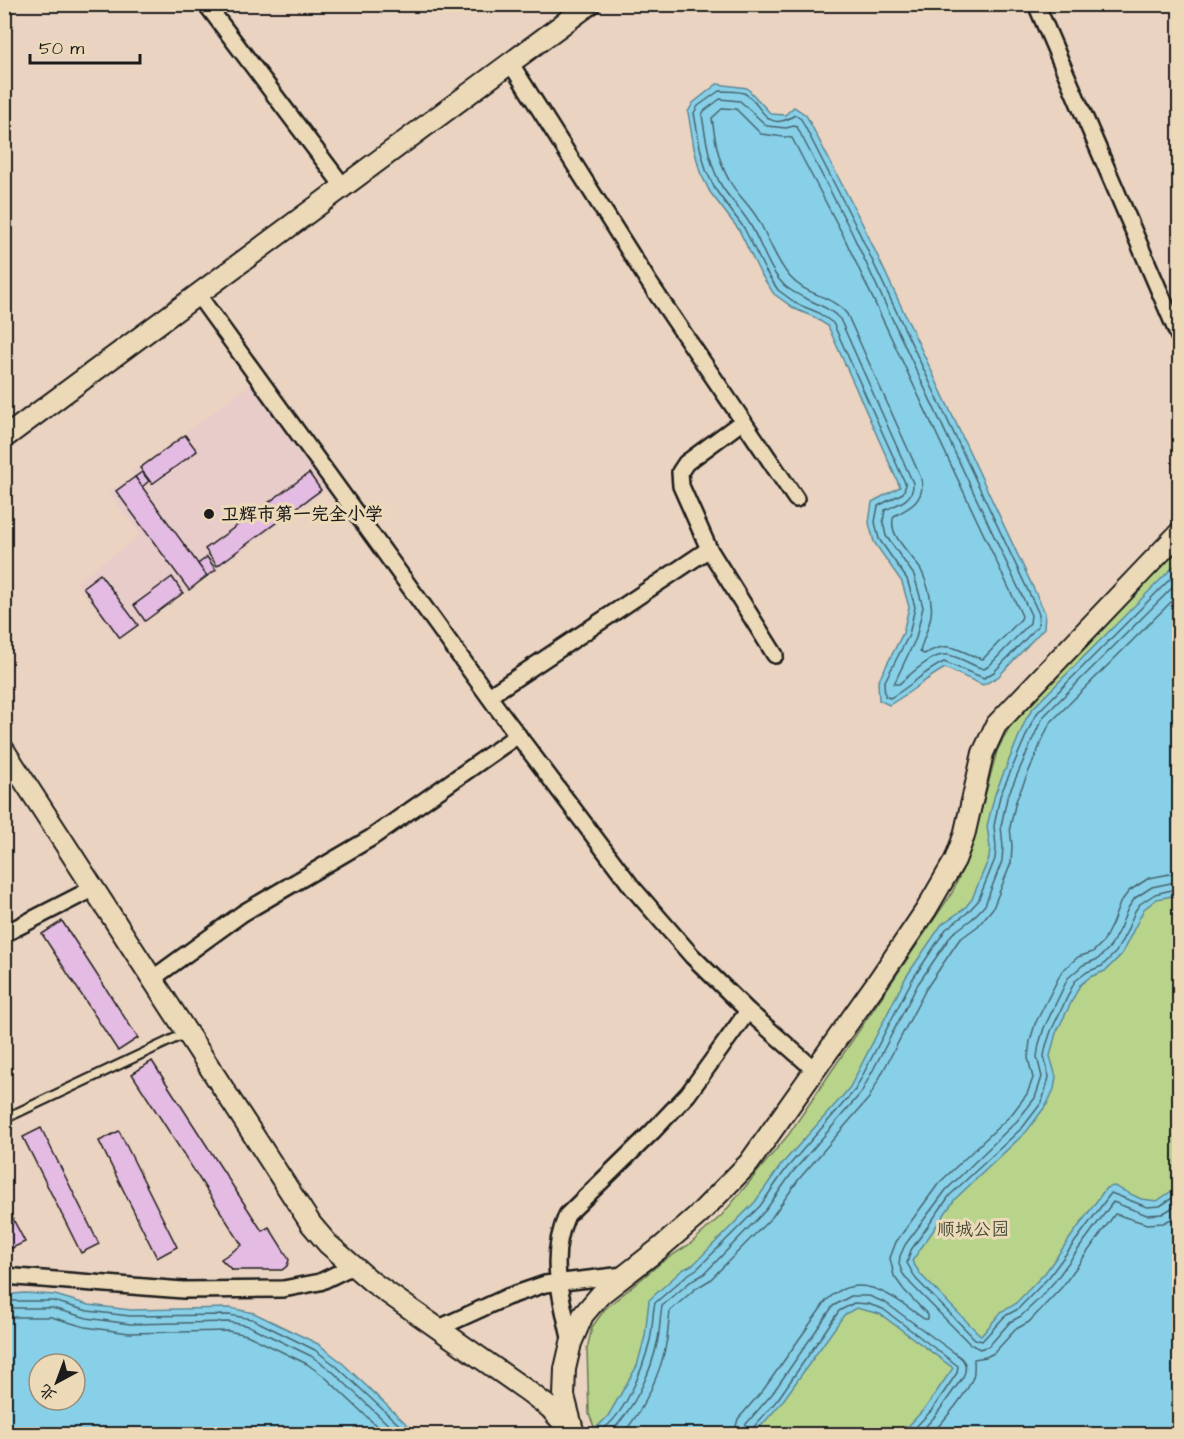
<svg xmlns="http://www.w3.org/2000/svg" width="1184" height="1439" viewBox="0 0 1184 1439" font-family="'Architects Daughter','LXGW WenKai TC',sans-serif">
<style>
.built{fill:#e8ccca}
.green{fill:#b8d48b;stroke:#6a7854;stroke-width:1.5}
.water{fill:#87d0e8;stroke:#5c8896;stroke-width:1.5;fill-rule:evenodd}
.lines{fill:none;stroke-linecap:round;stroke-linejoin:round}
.shore{stroke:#47646e;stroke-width:1.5}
.building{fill:#e4bbe2;stroke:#1c1c1c;stroke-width:1.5}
.service-casing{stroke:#1c1c1c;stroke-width:12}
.minor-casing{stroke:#1c1c1c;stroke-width:20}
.tertiary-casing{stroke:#1c1c1c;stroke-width:24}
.service{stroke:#ecd9b7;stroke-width:8}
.minor{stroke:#ecd9b7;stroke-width:15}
.tertiary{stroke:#ecd9b7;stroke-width:20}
.poi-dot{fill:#1c1c1c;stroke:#ecd9b7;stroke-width:2}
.labels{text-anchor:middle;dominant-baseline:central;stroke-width:6;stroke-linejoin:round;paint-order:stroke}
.poi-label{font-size:18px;font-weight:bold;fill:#1c1c1c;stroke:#ecd9b7;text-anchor:start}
.park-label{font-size:18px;fill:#434a38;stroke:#ecd9b7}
</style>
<rect width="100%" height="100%" fill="#ead3c0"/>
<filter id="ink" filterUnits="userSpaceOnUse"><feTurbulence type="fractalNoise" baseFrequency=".0167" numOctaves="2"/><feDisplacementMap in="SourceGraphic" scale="12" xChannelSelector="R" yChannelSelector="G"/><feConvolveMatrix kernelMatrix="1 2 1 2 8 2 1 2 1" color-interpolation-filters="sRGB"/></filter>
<g filter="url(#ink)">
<polygon class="built" points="251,384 328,488 119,641 76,582 140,535 109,493 134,475 132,472"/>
<polygon class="green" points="1179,546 1179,1434 597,1434 589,1414 587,1349 592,1327 605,1309 662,1262 690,1244 722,1215 789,1134 952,893 969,855 997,751 1019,709"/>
<g class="water">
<path d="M717,84l30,4 24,26 14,1 9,-8 12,8 57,110 182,388 -1,15 -46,49 -15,8 -38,-17c-20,11 -36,26 -56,37l-10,-5 -1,-18 25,-49 6,-26 -7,-25 -28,-40 -5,-19 3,-21 28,-15 -72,-161 -14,-9 -19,-8 -21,-15 -14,-21 -21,-43 -29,-38 -10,-20 -6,-24 -6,-36 5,-9z"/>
<polygon points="1179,561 1179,892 1177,895 1157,899 1144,909 1121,955 1105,971 1090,977 1080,985 1056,1033 1052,1048 1050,1056 1056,1077 1054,1089 1047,1104 1027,1131 955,1199 912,1261 921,1275 981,1336 1002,1311 1014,1305 1045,1273 1106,1188 1114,1186 1141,1199 1157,1201 1179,1186 1179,1434 901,1434 926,1407 953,1368 880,1314 856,1308 844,1315 782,1402 754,1434 577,1434 598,1426 608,1416 637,1366 645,1336 649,1300 682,1270 694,1264 755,1202 781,1165 841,1098 850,1087 906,977 942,924 964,909 972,899 989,858 990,848 987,826 995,794 1026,719 1033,708"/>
<path d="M24,1293l31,2 34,10 42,5 99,-2 24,5 64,31 21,16 78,74h-412v-139zM39,1364h36v36h-36z"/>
</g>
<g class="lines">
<g class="shore">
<path d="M719,91c7,0 18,0 25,2 19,10 20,42 51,22l6,4 56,109 182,386 -1,12 -44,46 -10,6 -40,-16c-20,9 -35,26 -54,36l-5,-2 -1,-13 25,-48 6,-28 -8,-28 -28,-40 -4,-17 3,-16 25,-13 3,-8 -73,-162 -16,-11 -20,-8 -19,-14 -13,-20 -21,-42 -29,-39 -9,-19 -6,-23 -6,-34 4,-7z"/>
<path d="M720,99l20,2 27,25 19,2 8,-2 3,1 54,104 180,384 -1,8 -41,43 -5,3c-12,-3 -23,-12 -36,-14 -15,-3 -38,20 -49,29h-5l22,-46 7,-31 -9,-32 -28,-39 -3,-14 2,-12c13,-6 29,-10 28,-27l-73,-164c-15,-16 -39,-19 -55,-33 -16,-15 -23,-41 -34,-60 -8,-15 -21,-26 -30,-41 -12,-21 -15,-46 -19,-70l2,-4z"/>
<path d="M723,108l13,1 25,25 31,4 51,97 179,381 -1,3 -38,40c-27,-7 -29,-21 -59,-5l-4,-2c3,-15 14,-33 11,-49 -1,-10 -5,-22 -9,-31 -8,-17 -36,-36 -28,-56 16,-8 32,-16 27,-38l-74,-164c-15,-19 -42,-19 -57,-37 -14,-16 -21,-38 -31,-56 -8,-15 -22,-26 -30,-41 -11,-19 -14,-41 -17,-62z"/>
<polyline points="1180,881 1152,887 1135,898 1128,908 1120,928 1110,947 1098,959 1083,965 1068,978 1044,1028 1039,1044 1037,1057 1042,1077 1035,1098 1017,1121 946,1190 905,1245 900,1256 899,1264 903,1274 911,1284 970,1344 980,1349 989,1346 1010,1322 1021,1316 1039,1299 1055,1281 1113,1202 1147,1215 1162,1214 1180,1203"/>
<polyline points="1180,888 1155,894 1140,904 1135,911 1127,931 1116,952 1102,966 1087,972 1075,981 1051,1031 1046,1046 1044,1056 1049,1077 1042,1102 1023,1127 950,1195 911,1250 907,1263 916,1279 975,1339 982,1341 1005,1316 1018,1309 1049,1277 1111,1193 1147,1207 1160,1206 1180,1193"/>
<polyline points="4,1301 53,1301 88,1311 130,1316 229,1315 252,1319 315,1350 335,1365 409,1434"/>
<polyline points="4,1308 52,1308 87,1318 130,1324 229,1322 249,1326 311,1356 331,1370 398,1434"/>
<polyline points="4,1317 51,1317 85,1327 129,1333 228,1331 247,1335 307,1364 325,1377 385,1434"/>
<path d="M594,1434c29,-11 49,-65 56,-94 3,-12 2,-25 5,-37l31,-27 12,-8 62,-62 26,-37 69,-79 57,-110 34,-51 21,-16 11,-12 17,-42 1,-12 -2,-21 6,-30 32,-74 6,-10 142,-143"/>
<path d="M609,1434c25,-25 42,-60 49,-95 2,-11 2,-22 4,-33l28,-24 14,-8 61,-63 27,-38 69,-80 57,-109 34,-50 20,-15 13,-14 17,-44 1,-14 -2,-21 6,-28 32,-73 5,-9 136,-136"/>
<path d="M622,1434c22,-23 40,-64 45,-95 1,-9 2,-19 3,-28l25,-22 15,-9 62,-63 27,-38 70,-81 57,-109 33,-49 19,-14 15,-18 18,-45 1,-17 -2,-19 6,-26 31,-72 4,-7 129,-129"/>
<path d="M734,1434l4,-15 26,-30 62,-88c33,-34 69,-3 98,18h4v-4l-24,-25 -10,-14 -4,-18 6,-16 43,-59 72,-68 16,-21 6,-16 -5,-20 2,-17 5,-17 27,-53 16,-14 15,-5 10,-10 9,-18 8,-21 9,-12 20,-13 31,-6"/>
<path d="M743,1434l3,-10 26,-30 61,-88 18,-10h18l17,7 74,54c6,5 7,12 3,20l-27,38 -17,19"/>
<polyline points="750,1434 752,1429 778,1399 839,1311 854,1303 868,1304 883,1309 958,1366 957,1373 931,1411 909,1434"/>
<path d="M931,1434c13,-13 36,-40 42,-57 2,-6 1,-12 1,-18l12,-2 8,-4 22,-24 13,-7 16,-17 17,-18 53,-73 32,10 16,-1 17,-8"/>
</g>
</g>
<g class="building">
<polygon points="185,435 197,451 152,484 140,468"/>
<polygon points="142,472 149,481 142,487 135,477"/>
<polygon points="309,473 321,490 217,566 205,549"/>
<polygon points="135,477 207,576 189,590 116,491"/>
<polygon points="207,557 216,570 207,576 198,564"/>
<polygon points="100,574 138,625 120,638 83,587"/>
<polygon points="172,577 183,593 145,621 134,605"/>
<polygon points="62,921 138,1038 118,1051 42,934"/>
<polygon points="152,1061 262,1231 269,1227 286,1254 289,1260 287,1266 282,1270 232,1270 221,1259 242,1245 132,1074"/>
<polygon points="41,1128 99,1244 81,1253 23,1137"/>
<polygon points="119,1131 177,1247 157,1258 99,1141"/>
<polygon points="4,1202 25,1242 8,1250 4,1243"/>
</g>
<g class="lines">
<defs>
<polyline id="service" points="4,1119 186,1033"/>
<g id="minor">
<polyline points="206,4 343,186"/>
<polyline points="1036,4 1180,339"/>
<polyline points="511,64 650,284 796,499"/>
<polyline points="198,295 498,709 632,887 692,956 748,1011 815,1070"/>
<polyline points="709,549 681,486 680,472 686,463 743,421"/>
<polyline points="489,696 709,549 775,655"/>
<polyline points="4,934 94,888"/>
<polyline points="152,979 243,913 371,838 518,735"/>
<polyline points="4,1276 183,1290 283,1289 320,1282 353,1266"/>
<polyline points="439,1328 507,1297 545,1284 624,1275"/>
<path d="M571,1343c-9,-46 -24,-83 -4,-128l85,-83 36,-38 60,-83"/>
</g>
<g id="tertiary">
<polyline points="4,438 590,4"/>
<polyline points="4,750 311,1224 328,1244 372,1282 529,1392 550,1408 572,1433"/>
<polyline points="574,1434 564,1396 565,1369 571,1343 583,1315 601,1294 660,1248 698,1215 749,1163 880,978 926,910 955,860 964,836 983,753 996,725 1180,532"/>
</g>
</defs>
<use href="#service" class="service-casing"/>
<use href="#minor" class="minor-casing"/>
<use href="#tertiary" class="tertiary-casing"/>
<use href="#service" class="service"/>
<use href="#minor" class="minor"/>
<use href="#tertiary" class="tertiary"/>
</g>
</g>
<circle class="poi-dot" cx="209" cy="514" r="6"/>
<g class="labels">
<g class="poi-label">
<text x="221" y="514">卫辉市第一完全小学</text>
</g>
<g class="park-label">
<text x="973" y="1229">顺城公园</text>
</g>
</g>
<rect width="1184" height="1439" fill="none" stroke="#ecd9b7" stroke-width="24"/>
<rect x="12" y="12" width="1160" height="1415" fill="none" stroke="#1c1c1c" stroke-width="2" filter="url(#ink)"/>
<g transform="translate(57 1382) rotate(221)"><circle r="28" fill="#ecd9b7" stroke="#998d79" stroke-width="1.5"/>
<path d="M0-4.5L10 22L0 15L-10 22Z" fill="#1c1c1c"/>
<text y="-9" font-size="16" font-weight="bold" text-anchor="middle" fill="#1c1c1c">北</text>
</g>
<path d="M30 54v9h110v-9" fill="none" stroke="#1c1c1c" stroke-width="3"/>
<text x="39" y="54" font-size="18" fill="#1c1c1c" stroke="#ecd9b7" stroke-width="4.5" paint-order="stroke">50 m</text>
</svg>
